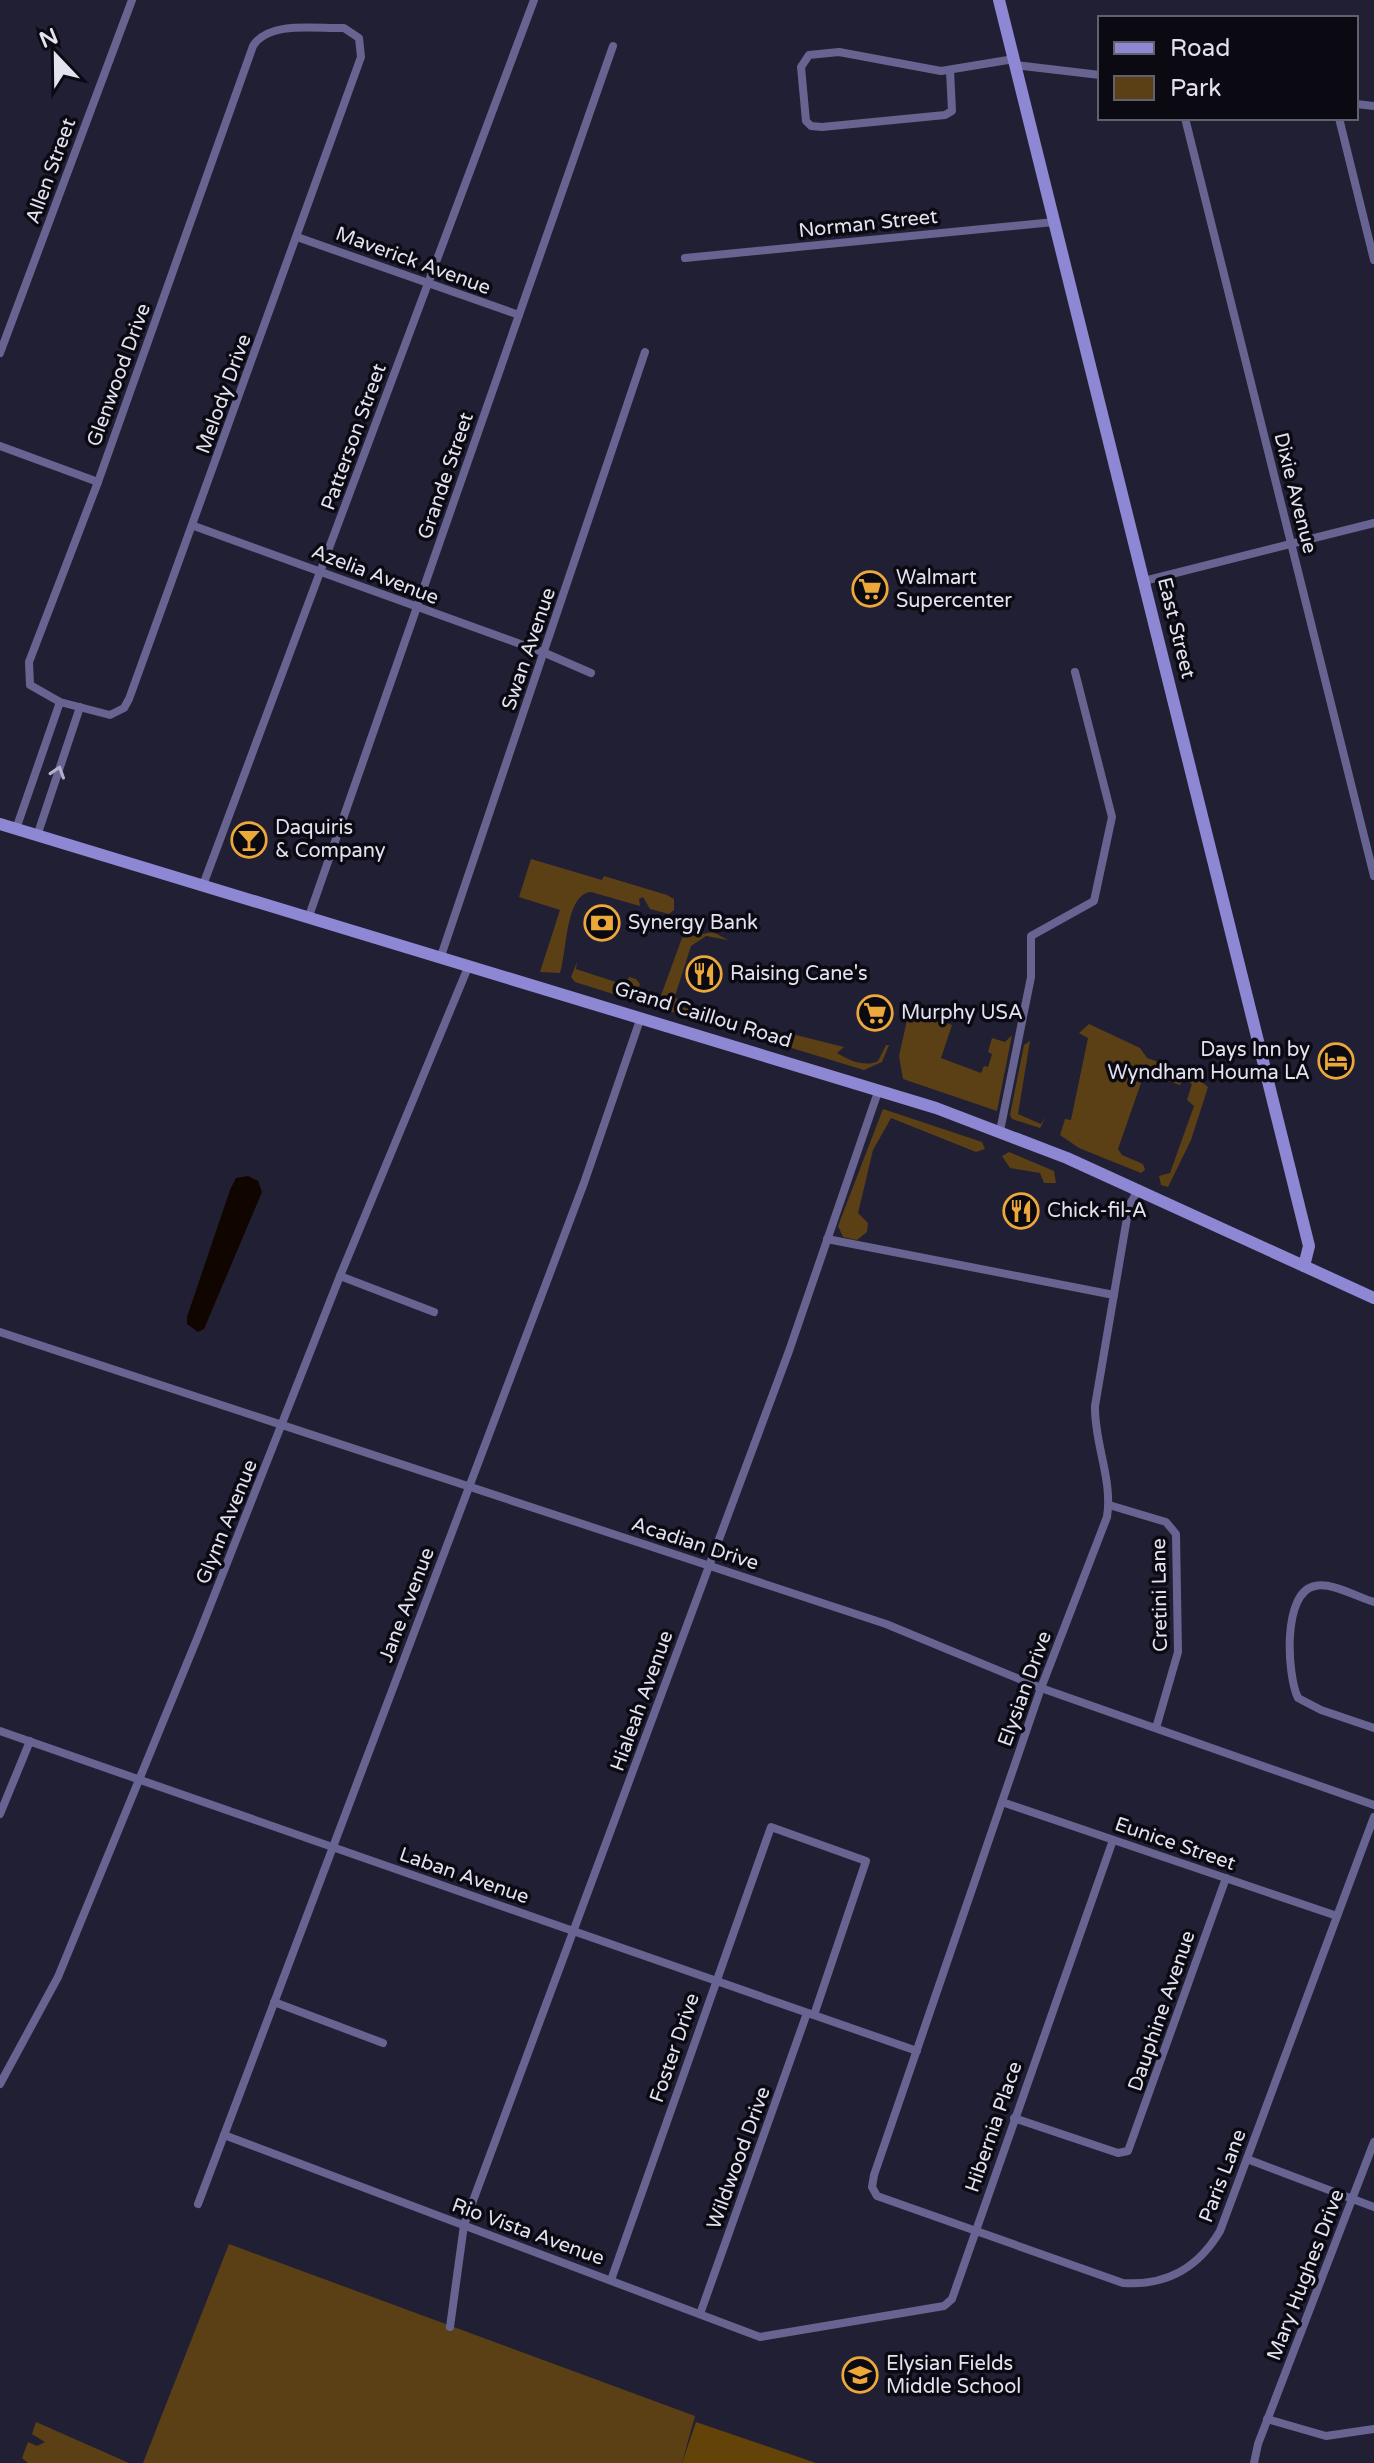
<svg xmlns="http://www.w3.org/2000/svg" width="1374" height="2463" viewBox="0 0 1374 2463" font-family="'Varela Round',sans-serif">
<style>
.green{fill:#5b4016}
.forest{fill:#644308}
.water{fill:#110500}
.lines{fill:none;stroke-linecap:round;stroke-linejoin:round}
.street{stroke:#676492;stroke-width:8}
.secondary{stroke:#8e88d4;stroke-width:12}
.oneway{stroke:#b1b0ca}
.labels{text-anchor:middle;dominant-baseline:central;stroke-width:7;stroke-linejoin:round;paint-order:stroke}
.street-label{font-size:20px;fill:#e3e3f0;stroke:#0b0a13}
.poi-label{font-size:20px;fill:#e3e3f0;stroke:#0b0a13;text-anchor:start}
</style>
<rect width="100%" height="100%" fill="#211f33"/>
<g class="green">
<path d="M531,859l71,21 2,-4 63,19 7,4v11l-5,4 -19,-5 -7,-12 -4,2 1,7 -49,-14c-26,2 -24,61 -31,81l-20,-1 20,-62 -41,-13z"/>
<polygon points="713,932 728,940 706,936 691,946 675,996 682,1007 715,1017 723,1014 723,1023 732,1017 735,1022 726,1028 666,1010 659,1001 682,938"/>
<polygon points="577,962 576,969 625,985 629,977 636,979 640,984 637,993 626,998 575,982 571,977"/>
<polygon points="909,1011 952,1025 941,1058 981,1073 984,1066 988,1067 992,1054 988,1052 992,1038 1005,1042 1012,1035 997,1111 903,1079 899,1056"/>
<path d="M748,1022l3,1 -1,8 37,11 5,-8 52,13 -7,6c10,6 27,15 41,8l8,-16h3l-7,17 -18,8 -112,-34 -5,-8z"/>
<polygon points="1089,1024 1140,1048 1147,1058 1191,1073 1208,1087 1191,1140 1168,1187 1161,1185 1159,1176 1170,1173 1194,1106 1187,1100 1192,1084 1183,1080 1180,1085 1148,1075 1141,1083 1118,1149 1122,1155 1143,1164 1145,1170 1141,1173 1079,1148 1060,1135 1065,1119 1071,1120 1088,1038 1079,1033"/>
<polygon points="1030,1041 1018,1114 1041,1124 1046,1117 1040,1128 1012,1119 1010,1115 1024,1045"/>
<polygon points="883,1109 982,1142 985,1149 976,1152 891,1118 873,1150 858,1213 868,1223 867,1232 857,1240 843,1237 838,1226"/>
<polygon points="1009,1152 1054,1171 1056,1183 1044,1183 1040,1173 1010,1168 1002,1156"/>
<polygon points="229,2244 695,2416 682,2463 143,2463"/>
<polygon points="36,2422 129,2463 28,2463 22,2458 28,2442 37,2446 45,2442 32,2434"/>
</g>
<polygon class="forest" points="696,2422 816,2463 682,2463"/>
<polygon class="water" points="248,1176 258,1181 262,1192 204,1329 198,1332 187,1324 187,1317 230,1190 236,1178"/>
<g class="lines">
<g class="street">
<path d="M344,28l15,10 2,19 -232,642 -5,9 -14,7 -50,-13 -30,-17 -1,-23 69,-180 155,-436c16,-26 65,-17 91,-18z"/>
<polyline points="1015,65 1100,75"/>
<polyline points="950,70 952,111 945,115 822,127 811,126 806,121 801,67 809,55 839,52 941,71 1014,59"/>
<polyline points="1356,104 1374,106"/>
<polyline points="1185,118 1374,876"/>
<polyline points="1339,118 1374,260"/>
<polyline points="297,237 519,315"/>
<polyline points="685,258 1054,222"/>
<polyline points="0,353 132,0"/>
<polyline points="0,446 98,482"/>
<polyline points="194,526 545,653 591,673"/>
<polyline points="1144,581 1374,523"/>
<polyline points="16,829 60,702"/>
<polyline points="37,836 80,707"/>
<polyline points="203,885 534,0"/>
<polyline points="309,916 613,46"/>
<polyline points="441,956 645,352"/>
<polyline points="1000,1131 1031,977 1031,936 1094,901 1112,817 1075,672"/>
<path d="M1138,1190l-9,16 -34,200c-1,37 18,73 12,111l-66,171 -167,487 -2,12 5,9 246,87c44,3 75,-15 97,-52l154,-414"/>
<polyline points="827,1239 1114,1295"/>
<polyline points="340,1276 434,1312"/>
<polyline points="0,1332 886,1624 1041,1688 1374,1805"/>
<polyline points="1109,1505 1166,1522 1176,1534 1178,1652 1156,1728"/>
<path d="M1374,1602c-17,-5 -42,-20 -59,-16 -33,6 -28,89 -17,112l23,12 53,18"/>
<polyline points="0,1731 917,2051"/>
<polyline points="1002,1802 1337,1916"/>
<polyline points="0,1814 30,1741"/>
<polyline points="274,2002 383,2043"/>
<polyline points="0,2084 58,1977 199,1634 340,1276 469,965"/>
<polyline points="1014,2118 1118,2153 1128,2151 1226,1878"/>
<polyline points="224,2135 760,2337 944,2306 952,2299 1113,1840"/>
<polyline points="1247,2159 1374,2207"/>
<polyline points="198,2204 584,1183 641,1017"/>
<polyline points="611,2280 771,1827 866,1861 814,2015"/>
<polyline points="700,2314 807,2013"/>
<polyline points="450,2327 464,2225 789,1351 879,1089"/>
<polyline points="1267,2419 1326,2436 1374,2429"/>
<polyline points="1254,2463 1258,2444 1374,2142"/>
</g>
<g class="secondary">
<polyline points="999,0 1309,1246 1304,1266"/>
<polyline points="0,824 936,1108 1067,1158 1374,1298"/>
</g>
</g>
<defs><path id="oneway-chevron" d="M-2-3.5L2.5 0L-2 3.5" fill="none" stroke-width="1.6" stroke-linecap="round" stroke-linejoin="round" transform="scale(2)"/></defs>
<use class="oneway" href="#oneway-chevron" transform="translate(58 772) rotate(-72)"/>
<defs>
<symbol id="supermarket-ring" viewBox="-11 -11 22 22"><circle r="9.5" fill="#0b0a13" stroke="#eca93a" stroke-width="1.5"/><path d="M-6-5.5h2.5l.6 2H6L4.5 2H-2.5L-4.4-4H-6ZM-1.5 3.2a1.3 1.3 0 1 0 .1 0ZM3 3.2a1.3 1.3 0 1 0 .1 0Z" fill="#eca93a"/></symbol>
<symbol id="bar-ring" viewBox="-11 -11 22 22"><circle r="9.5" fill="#0b0a13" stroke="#eca93a" stroke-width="1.5"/><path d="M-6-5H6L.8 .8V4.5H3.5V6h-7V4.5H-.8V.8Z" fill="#eca93a"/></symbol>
<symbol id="bank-ring" viewBox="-11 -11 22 22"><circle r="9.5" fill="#0b0a13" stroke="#eca93a" stroke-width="1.5"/><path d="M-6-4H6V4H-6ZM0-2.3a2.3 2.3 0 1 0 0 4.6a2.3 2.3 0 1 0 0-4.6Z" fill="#eca93a"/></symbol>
<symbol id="restaurant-ring" viewBox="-11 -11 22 22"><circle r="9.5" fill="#0b0a13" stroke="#eca93a" stroke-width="1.5"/><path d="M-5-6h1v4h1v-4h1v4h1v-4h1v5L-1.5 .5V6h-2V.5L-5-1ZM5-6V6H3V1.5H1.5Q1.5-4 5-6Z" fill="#eca93a"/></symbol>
<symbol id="hotel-ring" viewBox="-11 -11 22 22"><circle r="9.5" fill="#0b0a13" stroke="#eca93a" stroke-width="1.5"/><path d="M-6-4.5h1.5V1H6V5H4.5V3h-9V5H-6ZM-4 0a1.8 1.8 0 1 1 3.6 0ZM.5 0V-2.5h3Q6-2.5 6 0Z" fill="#eca93a"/></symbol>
<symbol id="school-ring" viewBox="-11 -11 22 22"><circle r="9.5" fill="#0b0a13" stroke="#eca93a" stroke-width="1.5"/><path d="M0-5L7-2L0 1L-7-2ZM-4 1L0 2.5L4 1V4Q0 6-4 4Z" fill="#eca93a"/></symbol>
</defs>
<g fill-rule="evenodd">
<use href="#supermarket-ring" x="850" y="569" width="40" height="40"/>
<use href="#bar-ring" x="229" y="820" width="40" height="40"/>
<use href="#bank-ring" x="582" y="903" width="40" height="40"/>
<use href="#restaurant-ring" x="684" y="954" width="40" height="40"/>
<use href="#supermarket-ring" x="855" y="993" width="40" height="40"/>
<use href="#hotel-ring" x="1316" y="1041" width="40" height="40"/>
<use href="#restaurant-ring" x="1001" y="1191" width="40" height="40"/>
<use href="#school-ring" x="840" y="2355" width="40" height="40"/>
</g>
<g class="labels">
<g class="street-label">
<text transform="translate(51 171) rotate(-70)">Allen Street</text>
<text transform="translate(868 224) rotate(-6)">Norman Street</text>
<text transform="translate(413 261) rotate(20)">Maverick Avenue</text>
<text transform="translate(119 375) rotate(-70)">Glenwood Drive</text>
<text transform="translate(224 394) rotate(-70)">Melody Drive</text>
<text transform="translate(354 437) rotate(-70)">Patterson Street</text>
<text transform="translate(446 476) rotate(-71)">Grande Street</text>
<text transform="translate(1295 493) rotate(76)">Dixie Avenue</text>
<text transform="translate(375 575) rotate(21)">Azelia Avenue</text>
<text transform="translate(1176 628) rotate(76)">East Street</text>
<text transform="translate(529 649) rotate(-71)">Swan Avenue</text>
<text transform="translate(703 1015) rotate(17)">Grand Caillou Road</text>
<text transform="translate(227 1522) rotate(-68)">Glynn Avenue</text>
<text transform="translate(695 1544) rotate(18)">Acadian Drive</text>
<text transform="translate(1160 1595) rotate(-91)">Cretini Lane</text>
<text transform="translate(407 1605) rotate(-69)">Jane Avenue</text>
<text transform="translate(1025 1689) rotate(-70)">Elysian Drive</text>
<text transform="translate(642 1701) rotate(-70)">Hialeah Avenue</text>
<text transform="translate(1175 1844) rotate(19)">Eunice Street</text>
<text transform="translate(464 1876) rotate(19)">Laban Avenue</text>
<text transform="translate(1162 2011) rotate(-71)">Dauphine Avenue</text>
<text transform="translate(675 2048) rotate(-71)">Foster Drive</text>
<text transform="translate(994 2127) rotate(-71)">Hibernia Place</text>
<text transform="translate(739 2158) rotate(-70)">Wildwood Drive</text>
<text transform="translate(1223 2176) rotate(-69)">Paris Lane</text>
<text transform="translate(528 2232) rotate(20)">Rio Vista Avenue</text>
<text transform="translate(1306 2275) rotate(-69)">Mary Hughes Drive</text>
</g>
<g class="poi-label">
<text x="896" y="578">Walmart<tspan x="896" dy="23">Supercenter</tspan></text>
<text x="275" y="828">Daquiris<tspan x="275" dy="23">&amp; Company</tspan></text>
<text x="628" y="923">Synergy Bank</text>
<text x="730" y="974">Raising Cane's</text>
<text x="901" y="1013">Murphy USA</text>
<text x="1310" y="1050" text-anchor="end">Days Inn by<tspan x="1310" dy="23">Wyndham Houma LA</tspan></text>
<text x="1047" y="1211">Chick-fil-A</text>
<text x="886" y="2364">Elysian Fields<tspan x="886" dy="23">Middle School</tspan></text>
</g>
</g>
<rect x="1098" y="16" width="260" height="104" fill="#0b0a13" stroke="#61616b" stroke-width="2"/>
<rect x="1114" y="42" width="40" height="12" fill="#8e88d4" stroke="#61616b" stroke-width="2"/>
<text x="1170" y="56" font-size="24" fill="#e3e3f0">Road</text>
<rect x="1114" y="76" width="40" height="24" fill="#5b4016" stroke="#61616b" stroke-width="2"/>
<text x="1170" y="96" font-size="24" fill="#e3e3f0">Park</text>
<g transform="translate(56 56) rotate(338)" stroke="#0b0a13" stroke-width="6" paint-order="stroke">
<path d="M0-6L14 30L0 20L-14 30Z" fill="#e3e3f0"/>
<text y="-12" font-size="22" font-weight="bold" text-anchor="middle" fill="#e3e3f0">N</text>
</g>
</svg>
